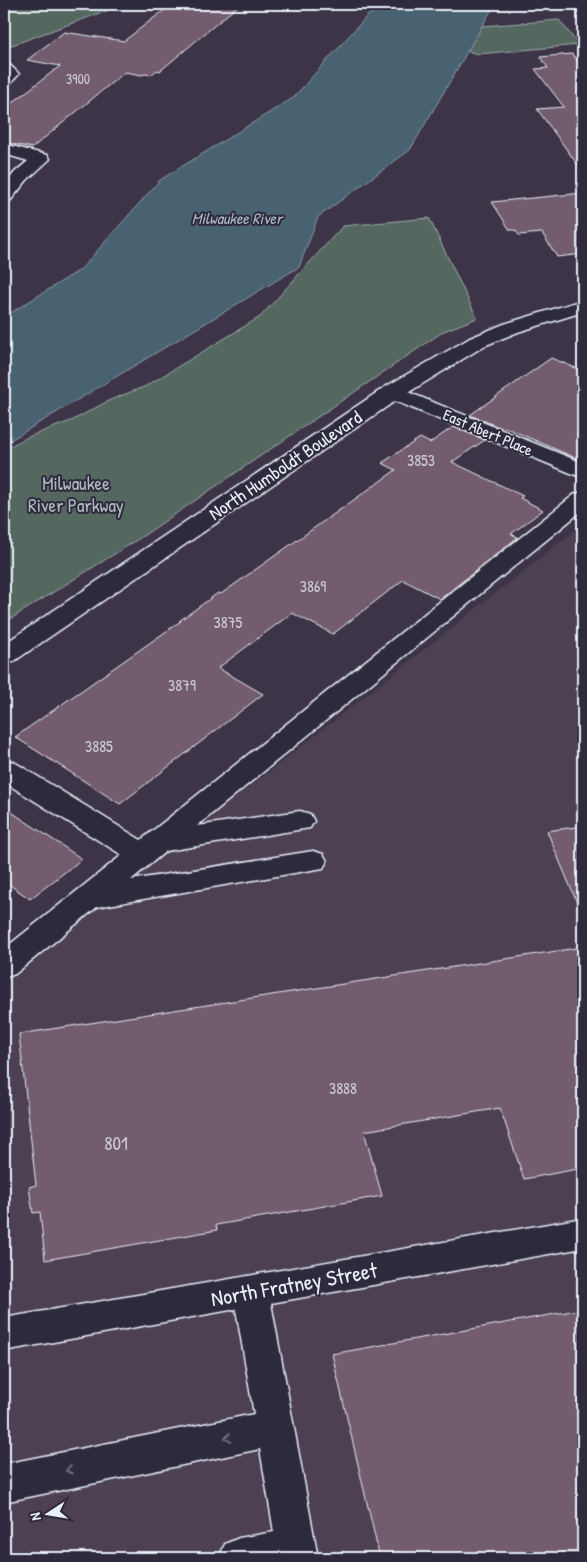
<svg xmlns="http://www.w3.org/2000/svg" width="587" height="1562" viewBox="0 0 587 1562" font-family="'Patrick Hand',sans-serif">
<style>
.built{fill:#4d4052}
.green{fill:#556861;stroke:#9eacac}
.water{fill:#496272;stroke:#899ba8}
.building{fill:#735b6d;stroke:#e8f1f8}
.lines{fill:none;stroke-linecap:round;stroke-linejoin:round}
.minor-casing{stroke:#e8f1f8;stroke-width:3}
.major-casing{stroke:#e8f1f8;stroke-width:3}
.minor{fill:#2f2a3d;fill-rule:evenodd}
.major{fill:#2f2a3d;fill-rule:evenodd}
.oneway{stroke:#70707e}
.labels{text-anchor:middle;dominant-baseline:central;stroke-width:4;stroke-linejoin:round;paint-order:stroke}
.far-number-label{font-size:14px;fill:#cbccd5}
.far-water-label{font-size:16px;font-style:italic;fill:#a8b8c2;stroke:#2f2a3d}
.far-street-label{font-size:16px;fill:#e8f1f8;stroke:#2f2a3d}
.number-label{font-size:16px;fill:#cbccd5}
.street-label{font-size:19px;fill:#e8f1f8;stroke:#2f2a3d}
.park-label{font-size:19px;fill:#adbabc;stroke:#2f2a3d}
.near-number-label{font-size:19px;fill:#cbccd5}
.near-street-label{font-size:22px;fill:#e8f1f8;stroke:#2f2a3d}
</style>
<rect width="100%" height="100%" fill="#3d3447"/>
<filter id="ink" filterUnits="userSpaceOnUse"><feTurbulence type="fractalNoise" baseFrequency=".02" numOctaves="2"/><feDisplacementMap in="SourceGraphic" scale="10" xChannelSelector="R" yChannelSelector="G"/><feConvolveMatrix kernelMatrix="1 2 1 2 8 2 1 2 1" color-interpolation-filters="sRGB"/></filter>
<g filter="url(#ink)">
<polygon class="built" points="583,524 583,1558 4,1558 4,976 288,757"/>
<g class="green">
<polygon points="13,4 125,4 4,48 4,7"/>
<polygon points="559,20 579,45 478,54 467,51 482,26"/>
<polygon points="429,218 477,318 444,331 140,538 4,623 4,449 28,437 73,420 110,400 146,386 260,317 343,226"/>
</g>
<polygon class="water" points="385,4 495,4 410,150 318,217 299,267 4,444 4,317 80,270 160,180 293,98 367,16"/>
<g class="building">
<polygon points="172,4 240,4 160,71 157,70 151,75 145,74 142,75 125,72 32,148 4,142 4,109 60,66 27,60 64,32 124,41"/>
<polygon points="572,54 581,65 583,65 583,172 537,109 564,107 535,69 548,68 540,57"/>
<polygon points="583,193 583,254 557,257 542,233 519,235 515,230 510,230 492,202"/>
<polygon points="551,358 583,371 583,461 504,427 502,428 470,415"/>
<polygon points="453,427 485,440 452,462 523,496 520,498 543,510 511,534 518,537 440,599 403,580 333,634 292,613 218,668 263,694 120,804 15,737 181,621 179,621 218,593 221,594 396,470 382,463 420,438 430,443"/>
<polygon points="4,807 82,859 30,899 4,881"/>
<polygon points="583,826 583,917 547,831"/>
<polygon points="583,947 583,1168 524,1179 500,1108 364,1131 382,1196 216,1225 217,1230 45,1260 40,1212 33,1213 29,1187 36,1185 19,1034"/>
<polygon points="583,1309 583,1558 380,1558 332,1354"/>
</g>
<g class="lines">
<defs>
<g id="minor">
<polygon points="4,63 10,65 19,74 10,84 4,86"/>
<polygon points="4,144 47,155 50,159 27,180 10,201 4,202 4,186 15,172 28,161 4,154"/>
<polygon points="393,386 583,463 583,478 385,397 382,392 385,387"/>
<polygon points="583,492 583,510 197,826 300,811 310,814 314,821 310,828 166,851 131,880 313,851 323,854 327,861 323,868 97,907 15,974 4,978 4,949 122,855 4,782 4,760 14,762 141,840 575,494"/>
<polygon points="583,1218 583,1248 271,1303 318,1558 219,1558 225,1544 239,1538 274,1532 260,1449 4,1502 4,1464 254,1414 236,1309 4,1351 4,1318"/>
</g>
<polygon id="major" points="583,300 583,312 518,332 484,346 401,397 13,662 4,664 4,644 385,387 470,338 504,324"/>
</defs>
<use href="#minor" class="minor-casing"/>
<use href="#major" class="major-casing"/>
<use href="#minor" class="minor"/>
<use href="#major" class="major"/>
</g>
<defs><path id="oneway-chevron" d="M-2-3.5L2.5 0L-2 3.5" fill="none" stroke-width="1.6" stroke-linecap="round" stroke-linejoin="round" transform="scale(1.25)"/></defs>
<g class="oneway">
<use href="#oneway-chevron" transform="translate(228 1438) rotate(169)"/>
<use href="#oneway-chevron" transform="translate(69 1470) rotate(169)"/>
</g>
</g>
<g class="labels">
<g class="far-number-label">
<text x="78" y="78">3900</text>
</g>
<g class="far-water-label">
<text x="237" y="218">Milwaukee River</text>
</g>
<g class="far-street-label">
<text transform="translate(488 432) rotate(23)">East Abert Place</text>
</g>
<g class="number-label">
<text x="421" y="460">3853</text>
<text x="313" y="586">3869</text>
<text x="228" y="622">3875</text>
<text x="182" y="685">3879</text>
<text x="99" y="746">3885</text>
<text x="343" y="1088">3888</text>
</g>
<g class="street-label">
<text transform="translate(285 465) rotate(-34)">North Humboldt Boulevard</text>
</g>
<g class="park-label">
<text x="76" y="483">Milwaukee<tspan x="76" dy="22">River Parkway</tspan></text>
</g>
<g class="near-number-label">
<text x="116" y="1143">801</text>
</g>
<g class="near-street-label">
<text transform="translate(294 1284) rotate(-10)">North Fratney Street</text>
</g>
</g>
<rect width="587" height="1562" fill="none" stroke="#2f2a3d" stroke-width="20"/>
<rect x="10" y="10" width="567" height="1542" fill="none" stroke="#e8f1f8" stroke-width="2" filter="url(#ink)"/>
<g transform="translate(48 1514) rotate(258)" stroke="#2f2a3d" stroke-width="4" paint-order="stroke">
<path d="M0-4L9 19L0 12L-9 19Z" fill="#e8f1f8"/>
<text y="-8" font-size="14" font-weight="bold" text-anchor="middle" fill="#e8f1f8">N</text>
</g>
</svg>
